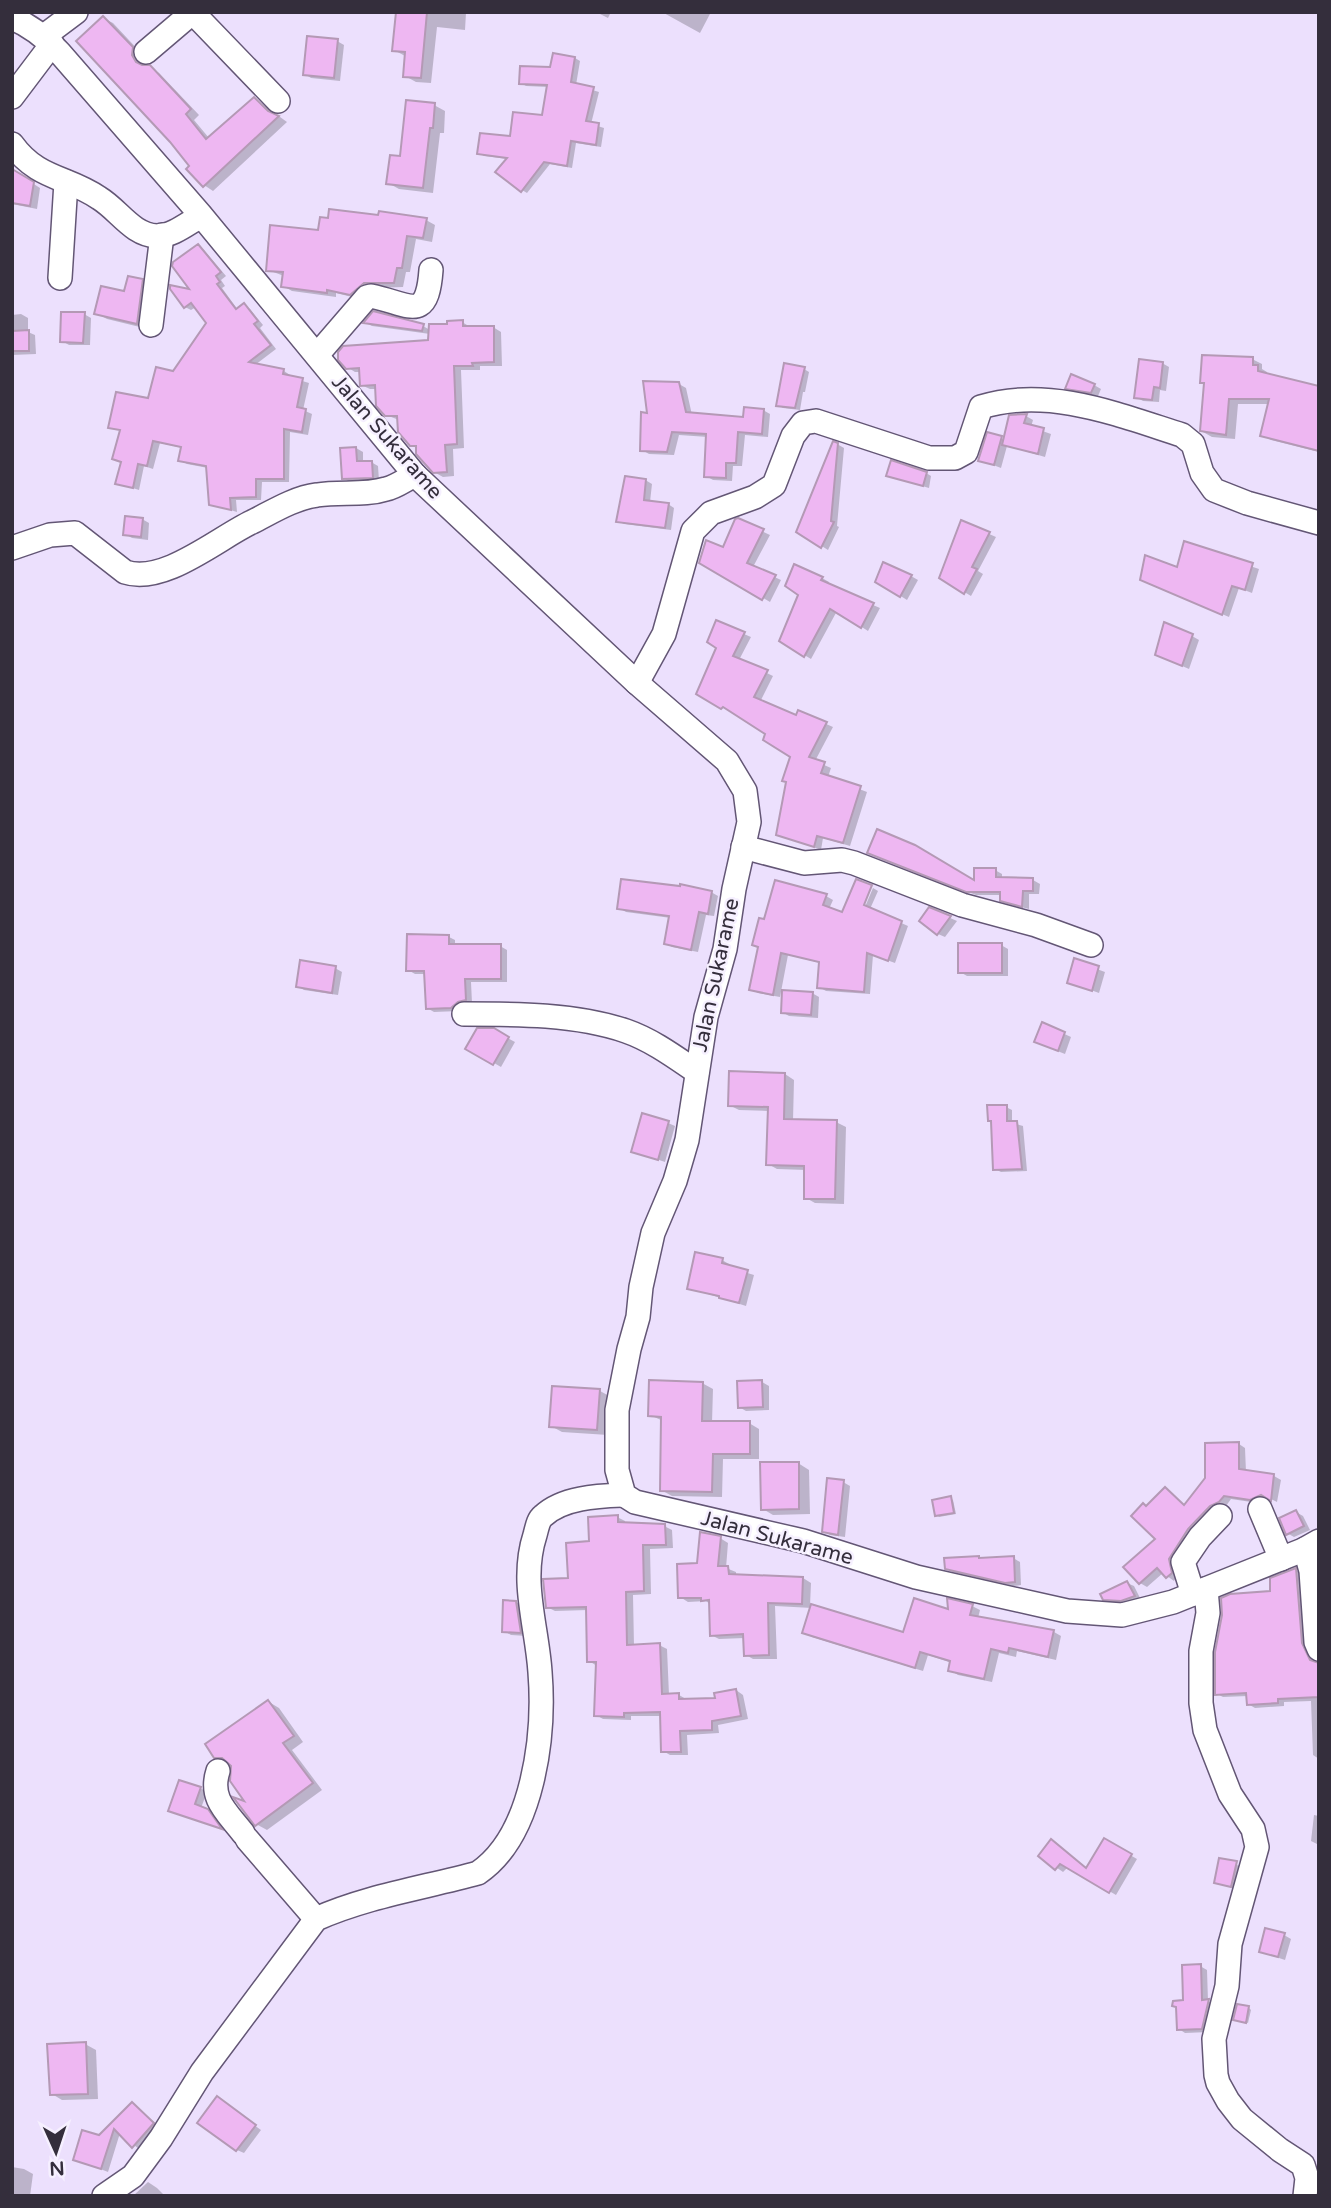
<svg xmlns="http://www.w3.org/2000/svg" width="1331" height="2208" viewBox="0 0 1331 2208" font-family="'Varela Round',sans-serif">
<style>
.shadow{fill:#0003}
.building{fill:#eeb7f2;stroke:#b499b5;stroke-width:2}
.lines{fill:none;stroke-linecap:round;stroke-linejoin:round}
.minor-casing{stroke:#635675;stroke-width:26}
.minor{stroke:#fff;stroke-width:23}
.labels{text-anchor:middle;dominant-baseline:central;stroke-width:5;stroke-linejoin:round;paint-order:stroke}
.street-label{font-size:21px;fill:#342e3c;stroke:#f6f0ff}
</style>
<rect width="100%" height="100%" fill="#ece0fd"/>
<g class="shadow">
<polygon points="398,12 466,13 465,30 437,27 431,83 416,82 405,76 405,56 394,50"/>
<polygon points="596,12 611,12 608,18"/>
<polygon points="662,12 711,12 700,33"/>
<polygon points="103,18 113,23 142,54 141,62 144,67 149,67 159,73 199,115 194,120 209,138 255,99 287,122 213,191 204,185 191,166"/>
<polygon points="337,41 344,45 340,81 311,78 305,74"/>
<polygon points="575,58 580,61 576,85 599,92 591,124 604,128 601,147 576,143 572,168 550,164 527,193 522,190 508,159 484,156 479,153 511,138 543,117 548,87 526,86 521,83"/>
<polygon points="434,105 445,111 444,133 440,133 433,193 399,189 388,183"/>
<polygon points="12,170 40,188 37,209 12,204"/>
<polygon points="426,220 435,225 432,242 416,239 410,272 406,272 403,287 373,288 360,299 336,293 336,297 292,291 283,286 284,276 268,270 319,232"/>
<polygon points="198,246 204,250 226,276 221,280 225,286 222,288 238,310 244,305 250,309 263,325 260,328 276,349 255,365 284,371 290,375 289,377 309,383 303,410 312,414 308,435 290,432 289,482 262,482 261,500 236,500 237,512 211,504 208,468 187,464 180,460 183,448 160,443 153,469 144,466 139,490 117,483 122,463 114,459 121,431 110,427 150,400 174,373 208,323 196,307 191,310 185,307 193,292"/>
<polygon points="142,280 153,287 148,329 107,319 96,313"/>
<polygon points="21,314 28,318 28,332 35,335 36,354 12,355 12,315"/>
<polygon points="84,314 91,318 90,345 69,345 62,341"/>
<polygon points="462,322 472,328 493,327 501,332 502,366 480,366 480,370 461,370 464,448 453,449 454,476 443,477 434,472 418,449 411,445 399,420 386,415 377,389 370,389 361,385 361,372 355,372 347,367 430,342 430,334 372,326 366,323 423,326 430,330"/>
<polygon points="1252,359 1262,364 1262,369 1267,372 1267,375 1319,388 1319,452 1271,440 1262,435 1270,404 1238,404 1235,439 1212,437 1203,432 1206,384 1202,382"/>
<polygon points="1162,363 1169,367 1166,391 1160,390 1159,402 1143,401 1136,397"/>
<polygon points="804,369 809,372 805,392 803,392 800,410 783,408 778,405"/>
<polygon points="679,384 686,388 692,415 744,418 763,410 770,414 768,437 745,435 742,466 733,466 732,481 713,480 706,476 708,437 679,435 674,455 649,454 642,450 649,415"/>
<polygon points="1094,385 1101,389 1098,396 1074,392 1068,388"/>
<polygon points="1026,416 1033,420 1031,427 1051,434 1045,457 1007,446 1001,468 980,460 1001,438 1005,440 1011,417"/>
<polygon points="837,444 844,448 837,526 839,527 828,550 798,531"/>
<polygon points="356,448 363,452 363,463 371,462 378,466 379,481 350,482 343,478"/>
<polygon points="926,473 931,476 929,488 894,478"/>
<polygon points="626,478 647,481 652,484 650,502 668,504 674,508 671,530 624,524 618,521"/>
<polygon points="142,519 149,523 148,540 132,538 125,534"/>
<polygon points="738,520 770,535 753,567 781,580 770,602 701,562 723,549"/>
<polygon points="962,522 996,537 978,571 983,574 971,596 941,578"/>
<polygon points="1185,544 1259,569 1252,593 1239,588 1229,617 1148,583 1178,569"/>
<polygon points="911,576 918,580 907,600 877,581"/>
<polygon points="822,578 829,582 827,585 880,608 868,631 837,611 811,659 781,641"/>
<polygon points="744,634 751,637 739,660 773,676 760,702 797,717 799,712 833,727 815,761 831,768 828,777 867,792 850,846 823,838 821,850 778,834 792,756 767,733 699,693"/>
<polygon points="1192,636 1199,640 1189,669 1164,658"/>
<polygon points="876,856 976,883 995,870 1002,874 1002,879 1033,880 1040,884 1039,894 1029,894 1029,909 1009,904 1002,900 1002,895 976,895"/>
<polygon points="873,888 878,891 870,909 908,926 895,963 873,955 870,994 826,991 819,987 821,963 788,955 780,997 758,993 751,989 765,922 826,896 833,900 829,909 843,914 862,914"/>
<polygon points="711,892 718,896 714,916 706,915 698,952 672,947 665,943 671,918 626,912 619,908"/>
<polygon points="930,909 957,921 945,937 938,934"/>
<polygon points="449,937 455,940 455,946 500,946 507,950 507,982 471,982 472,1003 459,1011 434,1012 427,1008 426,974 415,974 408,970"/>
<polygon points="1001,945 1008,949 1008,976 967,976 960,972"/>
<polygon points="1075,961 1105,972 1099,993 1069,982"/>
<polygon points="335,968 342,972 338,995 304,990 298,986"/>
<polygon points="812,993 819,997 818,1018 789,1016 782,1012"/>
<polygon points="1043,1024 1071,1037 1065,1054 1042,1045"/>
<polygon points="493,1030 515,1042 501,1067 468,1048"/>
<polygon points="785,1074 794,1080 793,1121 836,1122 846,1127 844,1204 815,1203 806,1198 806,1170 777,1169 768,1164 770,1111 739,1110 729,1105"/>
<polygon points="1006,1107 1012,1110 1012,1123 1023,1126 1027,1171 1001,1172 995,1169"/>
<polygon points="668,1123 675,1126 665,1162 633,1151"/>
<polygon points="722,1260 729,1264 728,1267 754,1275 746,1306 689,1288"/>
<polygon points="762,1382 769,1386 769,1410 746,1411 739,1407"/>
<polygon points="702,1383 713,1389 712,1423 749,1423 759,1429 759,1459 723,1459 722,1497 672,1496 661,1490 663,1421 650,1415"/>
<polygon points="553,1388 600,1391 611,1397 608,1435 562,1432 551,1426"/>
<polygon points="1239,1444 1245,1448 1246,1472 1274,1476 1281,1480 1277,1502 1269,1498 1258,1503 1231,1499 1226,1506 1217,1510 1174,1581 1163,1573 1147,1587 1140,1583 1126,1567 1157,1539 1147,1508 1165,1489 1186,1506"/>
<polygon points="798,1463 809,1470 810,1514 773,1515 763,1509"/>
<polygon points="843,1482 850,1486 845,1537 830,1535 824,1531"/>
<polygon points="950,1498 953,1500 956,1514 939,1517 937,1515"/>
<polygon points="1296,1512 1303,1516 1310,1530 1294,1537 1287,1533"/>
<polygon points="617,1517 625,1521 625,1524 664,1526 672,1530 673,1548 650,1549 651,1594 633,1595 634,1646 659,1645 667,1649 669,1695 679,1695 686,1699 717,1699 736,1690 743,1695 748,1719 718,1725 719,1733 687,1735 688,1755 670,1755 663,1751 662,1716 631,1716 631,1720 603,1719 596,1715 597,1666 589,1661 588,1610 555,1611 547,1607 570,1579 591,1543"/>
<polygon points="720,1538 728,1543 726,1568 736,1572 736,1576 803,1578 811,1583 810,1606 904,1634 950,1612 972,1606 980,1610 978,1618 1054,1632 1061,1636 1056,1660 1017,1651 1016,1657 999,1653 992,1682 958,1675 950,1670 952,1663 928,1655 923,1671 812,1637 804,1632 812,1608 775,1606 777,1659 753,1659 746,1655 745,1638 719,1639 711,1635 710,1604 706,1601 688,1602 680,1597 698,1565"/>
<polygon points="1013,1558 1020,1562 1021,1585 1013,1586 953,1572 946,1568"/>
<polygon points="1296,1570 1302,1574 1308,1648 1316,1664 1319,1664 1319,1759 1313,1755 1311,1701 1284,1702 1284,1706 1255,1708 1248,1704 1248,1696 1223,1697 1217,1694 1272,1593"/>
<polygon points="1127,1583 1134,1586 1141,1600 1129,1604 1112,1603 1104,1598"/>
<polygon points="516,1602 523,1606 527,1636 511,1635 504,1631"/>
<polygon points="269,1702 279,1708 303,1742 292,1750 322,1790 267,1830 256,1824 233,1765 215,1756"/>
<polygon points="200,1788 207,1792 201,1808 214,1815 224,1828 175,1811"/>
<polygon points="1314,1815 1319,1816 1319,1845 1311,1841"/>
<polygon points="1104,1840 1137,1859 1116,1895 1068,1867 1063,1872 1040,1856 1087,1869"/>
<polygon points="1221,1860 1243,1867 1238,1890 1216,1882"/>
<polygon points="1284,1935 1291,1939 1285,1960 1261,1952"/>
<polygon points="1200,1966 1207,1970 1208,2001 1215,2005 1209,2032 1185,2033 1179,2029 1185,2002"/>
<polygon points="1249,2008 1251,2010 1248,2023 1238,2020"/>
<polygon points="85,2044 96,2050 98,2099 62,2100 52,2094"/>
<polygon points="224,2103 261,2130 244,2153 237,2150"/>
<polygon points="133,2104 160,2127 140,2150 120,2133 108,2172 75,2159"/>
<polygon points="12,2167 24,2169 33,2174 30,2196 12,2196"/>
<polygon points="148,2182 157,2188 165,2196 133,2196"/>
</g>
<g class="building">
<polygon points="396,12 427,12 421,78 403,77 405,52 392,51"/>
<polygon points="103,16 133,47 132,55 136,62 142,65 150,65 191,109 186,114 206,139 254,97 268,111 279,116 203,187 186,169 189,166 170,142 76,41"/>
<polygon points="307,36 338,39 334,78 303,75"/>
<polygon points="553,53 575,57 571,82 594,87 586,121 599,123 596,145 571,141 567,166 544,162 521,192 495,172 507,158 477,154 480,133 510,136 513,112 542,115 547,85 519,84 520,66 550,67"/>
<polygon points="406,100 435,103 433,128 430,128 423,188 386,184 390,155 400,156"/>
<polygon points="12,169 34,182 30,206 12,203"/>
<polygon points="329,209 378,215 379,211 427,218 423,238 407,236 402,268 397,268 394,283 364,283 350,295 327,290 327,293 281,287 283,272 266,271 270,225 318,230 320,217 328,218"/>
<polygon points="198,244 221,272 216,276 220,282 217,284 236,309 244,303 258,321 254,324 271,345 249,362 284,369 283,374 303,378 297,407 306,409 302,432 284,429 284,479 256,479 256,497 230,498 231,510 209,505 206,466 178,461 181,447 153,441 147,466 138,464 133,488 115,484 121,462 112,459 120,430 108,428 116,392 148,398 156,367 173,371 206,323 191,303 184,308 170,289 170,285 189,289 172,266 173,262"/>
<polygon points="128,276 143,279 137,324 94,314 101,286 124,291"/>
<polygon points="373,311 424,324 422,331 363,323"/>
<polygon points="61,312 85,312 83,343 60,342"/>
<polygon points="463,320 463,326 494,326 494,362 472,363 473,366 454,366 457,444 445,445 447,472 433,473 416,454 416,446 410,446 398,432 397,416 385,416 376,406 375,385 360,386 359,368 346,369 338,360 338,352 343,346 428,340 429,324 447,324 447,321"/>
<polygon points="29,330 29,351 12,351 12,331"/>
<polygon points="1202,355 1253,357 1253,365 1258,365 1258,371 1319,386 1319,451 1260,436 1269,399 1229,399 1226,435 1200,431 1204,383 1200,383"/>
<polygon points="1139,359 1163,362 1160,388 1154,387 1152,400 1134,398"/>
<polygon points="784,363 805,367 795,408 776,406"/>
<polygon points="1071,374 1095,384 1091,393 1065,389"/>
<polygon points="643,381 679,382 686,412 743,417 744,407 764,409 762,434 738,432 736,463 726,463 726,478 704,477 706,434 672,432 667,452 640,451 641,412 647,413"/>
<polygon points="1027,414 1024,423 1044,428 1038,454 1002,445 1009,415"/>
<polygon points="987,432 1002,436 994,465 978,461"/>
<polygon points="833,441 838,443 831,521 834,522 821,548 796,532"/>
<polygon points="356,447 357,461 372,461 373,478 342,479 340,448"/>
<polygon points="891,460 927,472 923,486 886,476"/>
<polygon points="625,476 646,479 644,500 669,503 665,528 616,522"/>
<polygon points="125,516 143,518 141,537 123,535"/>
<polygon points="738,518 764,529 747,563 776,575 762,600 699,563 706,540 723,547 735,519"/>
<polygon points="961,520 990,532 972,567 977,569 964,594 939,578"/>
<polygon points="1184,541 1253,563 1245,590 1232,586 1222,615 1140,580 1145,555 1177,567"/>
<polygon points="883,562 912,575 900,597 875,582"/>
<polygon points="794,564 823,577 821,580 874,603 861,628 830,609 804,657 779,641 798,595 785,586"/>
<polygon points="716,620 745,632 733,656 768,670 754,697 796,715 798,710 827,722 809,757 825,762 821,773 861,786 843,843 817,836 814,847 776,835 786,782 782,781 790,757 763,740 765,734 723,707 721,709 696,694 716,648 707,642"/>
<polygon points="1164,622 1193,634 1182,666 1155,655"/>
<polygon points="877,829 915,845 974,880 974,868 996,868 996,877 1033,878 1033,891 1023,891 1022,907 1000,901 1000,892 966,892 867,853"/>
<polygon points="621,879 680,886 680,884 712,891 708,914 699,912 691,950 664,944 669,916 617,909"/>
<polygon points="856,879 872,885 864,905 902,921 888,961 867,953 864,992 817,988 819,962 781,953 773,995 749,990 758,947 752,945 759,918 764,919 775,880 827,894 823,905 842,912"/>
<polygon points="929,907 951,916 937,935 919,921"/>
<polygon points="407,934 449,935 449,944 501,944 501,979 465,979 466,1000 458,1002 451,1008 426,1009 424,971 406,971"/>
<rect x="958" y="943" width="44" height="30"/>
<polygon points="1074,958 1099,966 1092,991 1067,983"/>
<polygon points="300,960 336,966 332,993 296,987"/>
<polygon points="782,990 813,992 811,1015 781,1013"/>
<polygon points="1042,1022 1065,1032 1058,1051 1034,1042"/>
<polygon points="477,1028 494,1028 509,1037 493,1065 465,1049"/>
<polygon points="729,1071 785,1073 784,1119 837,1120 835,1199 804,1199 804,1166 766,1165 768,1107 728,1106"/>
<polygon points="987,1105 1007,1105 1007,1121 1017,1121 1022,1169 993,1170 991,1121 988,1121"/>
<polygon points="642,1113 669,1121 658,1160 631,1152"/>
<polygon points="695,1252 723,1258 722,1263 748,1270 739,1303 719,1298 719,1296 687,1289"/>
<polygon points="649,1380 703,1382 702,1421 750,1421 750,1454 713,1454 712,1492 660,1491 661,1417 648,1416"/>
<polygon points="762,1380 763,1407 738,1408 737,1381"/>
<polygon points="552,1386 600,1389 597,1430 549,1427"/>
<polygon points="1239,1442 1239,1469 1274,1474 1271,1501 1261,1495 1250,1500 1224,1496 1219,1502 1210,1506 1188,1529 1169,1559 1172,1573 1166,1578 1157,1568 1139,1584 1123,1567 1155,1539 1131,1516 1143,1503 1146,1506 1165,1487 1184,1505 1205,1478 1205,1443"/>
<polygon points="760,1462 799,1462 799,1509 761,1510"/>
<polygon points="827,1478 844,1480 838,1535 822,1532"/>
<polygon points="951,1496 954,1513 935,1516 932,1500"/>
<polygon points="1296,1510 1304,1526 1286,1535 1279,1518"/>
<polygon points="618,1515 618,1522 665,1524 666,1545 643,1545 644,1591 626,1592 627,1645 660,1643 662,1694 679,1693 679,1699 715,1698 714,1693 736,1689 741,1716 712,1721 712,1730 680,1731 681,1752 661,1752 660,1712 624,1713 624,1717 594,1716 596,1662 587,1662 586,1607 546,1608 543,1579 568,1578 566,1543 589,1541 588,1517"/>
<polygon points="700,1532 721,1536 718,1566 728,1566 729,1574 803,1577 802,1604 768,1603 769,1655 744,1656 743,1634 710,1636 709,1600 701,1601 701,1598 678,1598 677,1564 697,1563"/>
<polygon points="979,1556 979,1558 1014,1556 1015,1582 1005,1583 945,1569 944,1558"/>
<polygon points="1296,1568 1302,1643 1310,1660 1319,1663 1319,1697 1278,1699 1278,1703 1247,1705 1246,1693 1215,1695 1215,1652 1222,1615 1221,1598 1230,1594 1270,1591 1270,1578"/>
<polygon points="1127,1581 1135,1596 1121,1601 1103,1600 1100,1594"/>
<polygon points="914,1598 948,1609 947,1598 973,1604 970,1615 1054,1630 1048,1657 1009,1648 1008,1653 991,1649 984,1679 948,1671 950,1661 920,1652 915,1668 802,1633 811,1604 903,1632"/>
<polygon points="503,1600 516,1601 521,1633 502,1632"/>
<polygon points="268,1700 294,1736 283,1743 313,1783 255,1826 233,1797 244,1801 230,1781 231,1766 222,1758 214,1758 205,1744"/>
<polygon points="179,1780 201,1787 195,1804 208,1809 222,1829 168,1811"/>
<polygon points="1104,1838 1132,1854 1109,1893 1060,1864 1055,1870 1038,1856 1051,1839 1086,1868"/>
<polygon points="1219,1858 1237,1861 1231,1887 1214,1883"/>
<polygon points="1265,1928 1285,1933 1278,1957 1259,1952"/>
<polygon points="1201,1964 1202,2000 1209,1999 1202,2029 1177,2030 1176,2007 1172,2006 1173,2001 1183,2000 1182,1965"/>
<polygon points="1237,2004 1249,2006 1246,2023 1233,2020"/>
<polygon points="86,2042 88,2094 50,2095 47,2044"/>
<polygon points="217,2096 256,2125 236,2151 197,2123"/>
<polygon points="132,2102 154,2123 132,2148 114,2129 101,2169 73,2160 82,2130 99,2135"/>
</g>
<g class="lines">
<defs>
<g id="minor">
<polyline points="195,12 199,19 278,101"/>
<path d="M12,18c19,8 33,19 47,34l141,162 215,261 222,208 90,78 18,30 4,31 -15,67 -9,60 -19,68 -19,123 -12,41 -22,52 -12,54 -3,30 -9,32 -12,61v60l7,25 11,7 168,39 113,36 151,34 55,4 51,-13 130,-52 16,-9"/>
<polyline points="44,36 76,12"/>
<polyline points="146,52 193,12"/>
<polyline points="12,97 52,44"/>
<path d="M12,144c26,36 55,32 87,54 20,12 33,37 58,38 16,0 31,-13 44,-20"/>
<polyline points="60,278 66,182"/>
<polyline points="151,325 162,235"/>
<path d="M317,355l50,-58 4,-1c39,8 56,28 60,-26"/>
<path d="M12,548l38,-13 25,-2 50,39c39,13 93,-34 127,-50 20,-10 42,-24 65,-27 23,-4 47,1 69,-6 10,-2 20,-10 29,-14"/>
<path d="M637,683l27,-49 29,-103 18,-18 44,-16 19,-12 19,-49 10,-13 13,-2 113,37h26l11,-6 15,-45c67,-21 138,8 201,28l11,9 9,29 12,17 33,13 72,20"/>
<polyline points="743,847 804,863 842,860 854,863 962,905 1036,925 1091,945"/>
<path d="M464,1014c53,0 112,0 162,17 26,9 49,26 71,41"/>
<polyline points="1260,1509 1281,1559"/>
<polyline points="1305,1549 1311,1571 1316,1642 1319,1649"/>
<polyline points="1206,1589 1208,1613 1201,1651 1201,1703 1205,1730 1230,1794 1253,1829 1257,1847 1230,1944 1227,1986 1214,2039 1216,2075 1218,2083 1228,2101 1242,2119 1280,2150 1303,2165 1307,2178 1305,2196"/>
<polyline points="1193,1594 1183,1562 1200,1537 1220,1516"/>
<path d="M218,1771c-9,28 9,41 25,62"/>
<polyline points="247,1839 316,1919"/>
<path d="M104,2196l29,-20 28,-38 41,-66 114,-153c52,-23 107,-31 162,-46 56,-38 67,-139 62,-201 -3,-46 -20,-91 -5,-137 2,-7 3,-15 8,-19 20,-19 56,-20 81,-21"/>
</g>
</defs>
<use href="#minor" class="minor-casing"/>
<use href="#minor" class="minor"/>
</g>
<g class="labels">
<g class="street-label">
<text transform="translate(387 437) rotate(49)">Jalan Sukarame</text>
<text transform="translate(716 975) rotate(-78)">Jalan Sukarame</text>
<text transform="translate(777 1538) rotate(15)">Jalan Sukarame</text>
</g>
</g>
<rect width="1331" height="2208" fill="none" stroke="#342e3c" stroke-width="28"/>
<g transform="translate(56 2152) rotate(177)" stroke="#f6f0ff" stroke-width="5" paint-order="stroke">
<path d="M0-5L12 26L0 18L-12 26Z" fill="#342e3c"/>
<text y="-10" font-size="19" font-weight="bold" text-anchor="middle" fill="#342e3c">N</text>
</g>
</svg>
